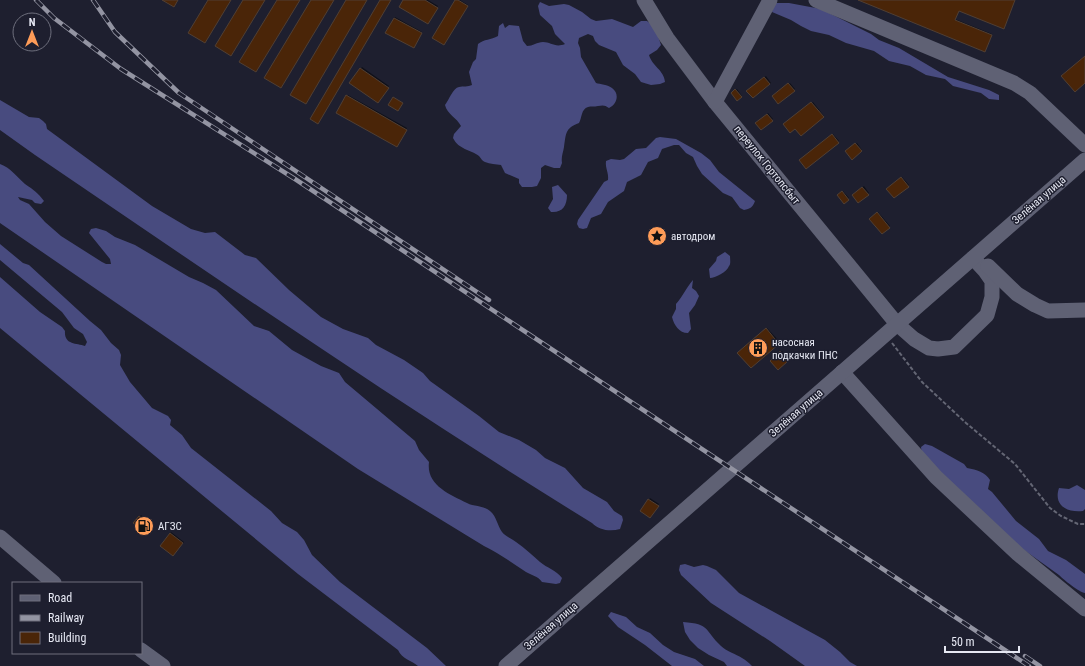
<svg xmlns="http://www.w3.org/2000/svg" width="1085" height="666" viewBox="0 0 1085 666" font-family="'Roboto Condensed',sans-serif">
<style>
.forest{fill:#484b7f}
.shadow{fill:#0007}
.building{fill:#4a2508;stroke:#503f34}
.lines{fill:none;stroke-linecap:round;stroke-linejoin:round}
.path{stroke:#646674;stroke-width:2;stroke-dasharray:4 2;stroke-linecap:butt}
.minor{stroke:#5f6174;stroke-width:15}
.rail-casing{stroke:#9394a2;stroke-width:4.5}
.rail{stroke:#1e1f2f;stroke-width:3;stroke-dasharray:9;stroke-linecap:butt}
.labels{text-anchor:middle;dominant-baseline:central;stroke-width:3;stroke-linejoin:round;paint-order:stroke}
.street-label{font-size:11px;fill:#e6e8f3;stroke:#1e1f2f}
.poi-label{font-size:11px;fill:#e6e8f3;stroke:#1e1f2f;text-anchor:start}
</style>
<rect width="100%" height="100%" fill="#1e1f2f"/>
<g class="forest">
<path d="M540,2l9,4 15,-2 5,1 13,7 9,7 5,2 16,-2 21,8 8,-6h6l8,6 6,18 -4,5 -8,5c3,11 15,15 16,27l-5,2 -9,1 -10,-3 -6,-8 -12,-9 -7,-13 -17,-7 -4,-4 -2,-5 -5,-2 -9,4 -1,5 2,5 1,9 15,26c4,1 12,2 16,5 8,6 5,16 -3,20 -4,-3 -6,-3 -11,-2 -4,1 -7,0 -10,1 -7,2 -6,11 -9,16 -14,5 -13,11 -15,24 -1,6 -3,10 -2,16l-2,5h-6l-9,-3 -4,3v10l-4,8 -5,1h-10l-3,-4v-4l-14,-6 -4,-8c-5,-1 -11,-1 -16,-3 -3,-1 -4,-4 -6,-6 -9,-7 -20,-6 -26,-18l1,-4 7,-8c-4,-8 -14,-12 -16,-21 4,-5 8,-17 14,-18 4,-1 9,0 13,-2l-3,-13 4,-10 3,-3 2,-15c6,-5 13,-4 20,-8l1,-10 4,-3 2,5 4,-3 10,1 4,15 4,5c6,0 10,-4 16,-4 8,0 12,6 22,2l-10,-10 -3,-8 -12,-11 -2,-9z"/>
<polygon points="774,3 789,3 821,9 871,34 879,40 899,48 948,77 989,90 999,95 999,100 989,99 981,93 953,86 945,79 926,75 910,66 889,61 874,51 846,43 829,35 811,31 801,26 791,20 772,12"/>
<path d="M0,100l29,17 10,1 4,3 3,3 1,5 105,77 39,23 14,4 10,-1 30,23 11,3 33,32 32,27 22,12 25,9 8,7 28,15 19,13 7,8 49,35 20,16 20,8 17,10 9,8 20,10 18,20 24,14 7,9 8,5 1,4 -3,9c-10,3 -21,1 -28,-6 -190,-117 -373,-243 -557,-368l-35,-25z"/>
<path d="M660,137l16,2 25,14 9,7 9,12 36,29c-2,6 -5,8 -11,9l-4,-2 -8,-11 -9,-4 -21,-19 -5,-8 -4,-9 -7,-4 -7,-8h-5l-12,4 -4,9 -10,4 -7,13 -14,7 -3,9 -16,11 -7,12 -10,4 -4,10 -4,1 -4,-1 -2,-4 1,-4 26,-38 4,-2c1,-7 -3,-12 -2,-19l5,-2 9,1 4,-1 12,-10 10,-1 10,-10z"/>
<path d="M0,164c11,4 17,13 25,20 9,6 13,9 19,17l-3,3 -6,-1 -3,-3 -14,-3 2,3 9,4 16,18 16,14 41,26 4,2h5l-1,-5 -21,-26 2,-4 5,-1 10,3 9,6 20,8 54,32 14,6 13,7 38,36 15,5 23,19 29,16 18,7 6,9 70,59 4,9 10,12c-3,23 20,32 38,41 7,4 16,2 23,8 7,6 7,14 12,21 3,4 10,7 14,10 9,6 16,13 24,20 7,6 16,8 22,16l-2,5 -4,1 -14,-2c-4,-6 -11,-7 -16,-10 -14,-9 -27,-19 -42,-26l-126,-77 -358,-246z"/>
<path d="M558,185l9,10c0,11 -5,18 -16,17l-3,-4 5,-9 -1,-12z"/>
<path d="M0,244l23,19 6,2 61,56 11,9 10,13 8,7 2,5 -1,10 10,17 22,26 16,8 3,4 -1,5 12,10 9,13 80,63 11,12 15,9 7,8 8,15 28,27 87,66 19,18h-28c-7,-6 -16,-7 -20,-16l-100,-76 -298,-246v-51l40,35 22,15 3,4c-1,14 11,12 20,15l2,-4 -4,-8 -9,-6 -12,-16 -62,-52z"/>
<path d="M725,252l5,4c0,3 1,8 -1,10 -2,6 -14,12 -19,12l-1,-9 7,-8 1,-4z"/>
<path d="M693,280l-1,8 4,3 3,5 -4,9 -6,8 2,16 -3,4c-9,0 -14,-8 -16,-16l4,-8v-5c7,-8 10,-16 17,-24z"/>
<path d="M925,444l7,2 32,18 3,4c10,2 18,4 23,12l-2,9 4,3 24,29 23,18 9,12 18,9 19,14v19c-6,-1 -21,-13 -26,-18l-53,-38 -84,-82 -1,-8z"/>
<path d="M1077,485l8,5v19l-2,2c-15,2 -30,-5 -24,-23l10,1z"/>
<polygon points="685,564 694,567 703,565 707,566 716,570 739,593 825,640 840,652 850,662 857,666 805,666 770,641 711,603 681,575 679,570 680,565"/>
<polygon points="611,612 626,617 637,627 650,633 663,645 674,652 695,659 704,666 672,666 645,645 618,627 608,616"/>
<path d="M683,622c28,2 21,8 38,24 5,5 15,8 21,12 4,2 7,5 10,8h-25l-3,-4 -15,-7 -11,-7 -8,-8 -5,-8z"/>
</g>
<g class="shadow">
<polygon points="404,0 428,0 438,6 429,22"/>
<polygon points="456,0 460,0 468,5 445,43"/>
<polygon points="860,0 1015,0 1004,26 959,10 955,19 992,34 986,49"/>
<polygon points="395,17 422,32 414,46 394,18"/>
<polygon points="362,67 389,86 379,101 350,83"/>
<polygon points="766,76 771,83 753,97 748,91"/>
<polygon points="790,83 795,89 778,103 773,96"/>
<polygon points="737,89 742,96 738,100 732,93"/>
<polygon points="348,95 407,128 398,145 347,96"/>
<polygon points="813,102 824,116 801,134 795,127 784,124"/>
<polygon points="768,113 773,119 761,129 757,123"/>
<polygon points="833,134 839,141 806,168 800,160"/>
<polygon points="857,143 862,150 852,158 846,151"/>
<polygon points="902,177 909,185 894,197 888,189"/>
<polygon points="864,186 869,193 858,202 853,195"/>
<polygon points="843,191 849,198 844,202 838,195"/>
<polygon points="878,212 890,226 882,233 870,219"/>
<polygon points="767,328 780,342 751,367 739,353"/>
<polygon points="782,351 789,359 778,368 771,361"/>
<polygon points="650,498 659,504 651,516 641,511"/>
<polygon points="141,515 151,523 144,531 135,523"/>
<polygon points="171,532 184,542 173,555 161,545"/>
</g>
<g class="building">
<polygon points="162,0 178,0 174,7"/>
<polygon points="208,0 231,0 205,43 188,33"/>
<polygon points="243,0 265,0 231,56 215,46"/>
<polygon points="277,0 300,0 256,72 239,62"/>
<polygon points="311,0 334,0 281,88 264,78"/>
<polygon points="346,0 367,0 306,104 290,95"/>
<polygon points="380,0 391,0 318,124 310,119"/>
<polygon points="403,0 425,0 438,8 428,24 399,7"/>
<polygon points="455,0 458,0 468,6 444,45 432,38"/>
<polygon points="858,0 1015,0 1004,29 959,11 955,20 992,35 985,52"/>
<polygon points="394,18 422,33 414,48 385,33"/>
<polygon points="1085,56 1085,83 1075,92 1061,76"/>
<polygon points="360,68 389,88 378,103 349,83"/>
<polygon points="764,77 770,84 753,98 746,91"/>
<polygon points="788,83 795,91 778,104 772,96"/>
<polygon points="735,89 742,97 737,101 731,93"/>
<polygon points="346,95 407,130 397,147 336,113"/>
<polygon points="393,97 403,103 398,111 388,105"/>
<polygon points="811,102 824,117 801,136 795,129 790,133 783,124"/>
<polygon points="767,114 773,121 761,130 755,123"/>
<polygon points="832,134 839,143 806,169 799,160"/>
<polygon points="855,143 862,151 852,160 845,151"/>
<polygon points="901,177 909,187 894,198 886,189"/>
<polygon points="862,187 869,195 858,203 852,195"/>
<polygon points="842,191 849,200 844,204 837,195"/>
<polygon points="877,212 890,228 882,234 869,219"/>
<polygon points="766,328 779,344 751,368 737,353"/>
<polygon points="780,351 788,361 778,370 770,361"/>
<polygon points="648,499 659,506 650,518 640,511"/>
<polygon points="139,516 151,525 145,532 133,523"/>
<polygon points="170,533 183,543 173,556 160,546"/>
</g>
<g class="lines">
<polyline class="path" points="892,343 922,382 966,423 1015,464 1050,508 1061,516 1078,524 1085,524"/>
<g class="minor">
<polyline points="644,0 667,38 715,102 897,324 914,339 929,348 938,349 954,347 987,315 992,297 992,281 985,271 973,258"/>
<polyline points="816,0 1014,83 1030,93 1085,145"/>
<polyline points="715,102 770,0"/>
<polyline points="988,266 1017,294 1035,305 1048,311 1085,310"/>
<polyline points="842,372 936,477 1018,554 1085,609"/>
<polyline points="0,537 54,583"/>
<polyline points="141,650 163,666"/>
<polyline points="506,666 1085,160"/>
</g>
<defs>
<g id="rail">
<polyline points="36,0 54,18 121,69 295,179 1029,666"/>
<polyline points="93,0 115,32 179,93 489,300"/>
<polyline points="1025,656 1040,666"/>
</g>
</defs>
<use href="#rail" class="rail-casing"/>
<use href="#rail" class="rail"/>
</g>
<defs>
<symbol id="sight-disc" viewBox="-11 -11 22 22"><circle r="9.5" fill="#fe9c58" stroke="#1e1f2f"/><path d="M0-6L1.8-2.2L6-1.7L2.9 1.2L3.7 5.4L0 3.3L-3.7 5.4L-2.9 1.2L-6-1.7L-1.8-2.2Z" fill="#111"/></symbol>
<symbol id="building-disc" viewBox="-11 -11 22 22"><circle r="9.5" fill="#fe9c58" stroke="#1e1f2f"/><path d="M-4-6H4V6H1V3H-1V6H-4ZM-2.5-4.3h1.7v1.8h-1.7ZM.8-4.3h1.7v1.8H.8ZM-2.5-1h1.7V.8h-1.7ZM.8-1h1.7V.8H.8Z" fill="#111"/></symbol>
<symbol id="fuel-disc" viewBox="-11 -11 22 22"><circle r="9.5" fill="#fe9c58" stroke="#1e1f2f"/><path d="M-5.5-6h7V0h2V4h1.3V-2.5L3-4.5l.8-.8L6-3V5H2.5V1h-1V6h-7ZM-4.2-4.7v3.2H.2V-4.7Z" fill="#111"/></symbol>
</defs>
<g fill-rule="evenodd">
<use href="#sight-disc" x="646" y="225" width="22" height="22"/>
<use href="#building-disc" x="747" y="337" width="22" height="22"/>
<use href="#fuel-disc" x="133" y="515" width="22" height="22"/>
</g>
<g class="labels">
<g class="street-label">
<text transform="translate(767 165) rotate(51)">переулок Гортопсбыт</text>
<text transform="translate(1039 200) rotate(-41)">Зелёная улица</text>
<text transform="translate(796 413) rotate(-41)">Зелёная улица</text>
<text transform="translate(551 626) rotate(-41)">Зелёная улица</text>
</g>
<g class="poi-label">
<text x="671" y="236">автодром</text>
<text x="772" y="342">насосная<tspan x="772" dy="13">подкачки ПНС</tspan></text>
<text x="158" y="526">АГЗС</text>
</g>
</g>
<rect x="12" y="582" width="130" height="72" fill="#1e1f2f" stroke="#6e6f7d"/>
<rect x="20" y="595" width="20" height="6" fill="#5f6174" stroke="#6e6f7d"/>
<text x="48" y="602" font-size="12" fill="#e6e8f3">Road</text>
<rect x="20" y="615" width="20" height="6" fill="#9394a2" stroke="#6e6f7d"/>
<text x="48" y="622" font-size="12" fill="#e6e8f3">Railway</text>
<rect x="20" y="632" width="20" height="12" fill="#4a2508" stroke="#6e6f7d"/>
<text x="48" y="642" font-size="12" fill="#e6e8f3">Building</text>
<g transform="translate(32 32)"><circle r="19" fill="#1e1f2f" stroke="#6e6f7d"/>
<path d="M0-3L7 15L0 10L-7 15Z" fill="#fe9c58"/>
<text y="-6" font-size="11" font-weight="bold" text-anchor="middle" fill="#e6e8f3">N</text>
</g>
<path d="M945 646v6h74v-6" fill="none" stroke="#e6e8f3" stroke-width="2"/>
<text x="951" y="646" font-size="12" fill="#e6e8f3" stroke="#1e1f2f" stroke-width="3" paint-order="stroke">50 m</text>
</svg>
